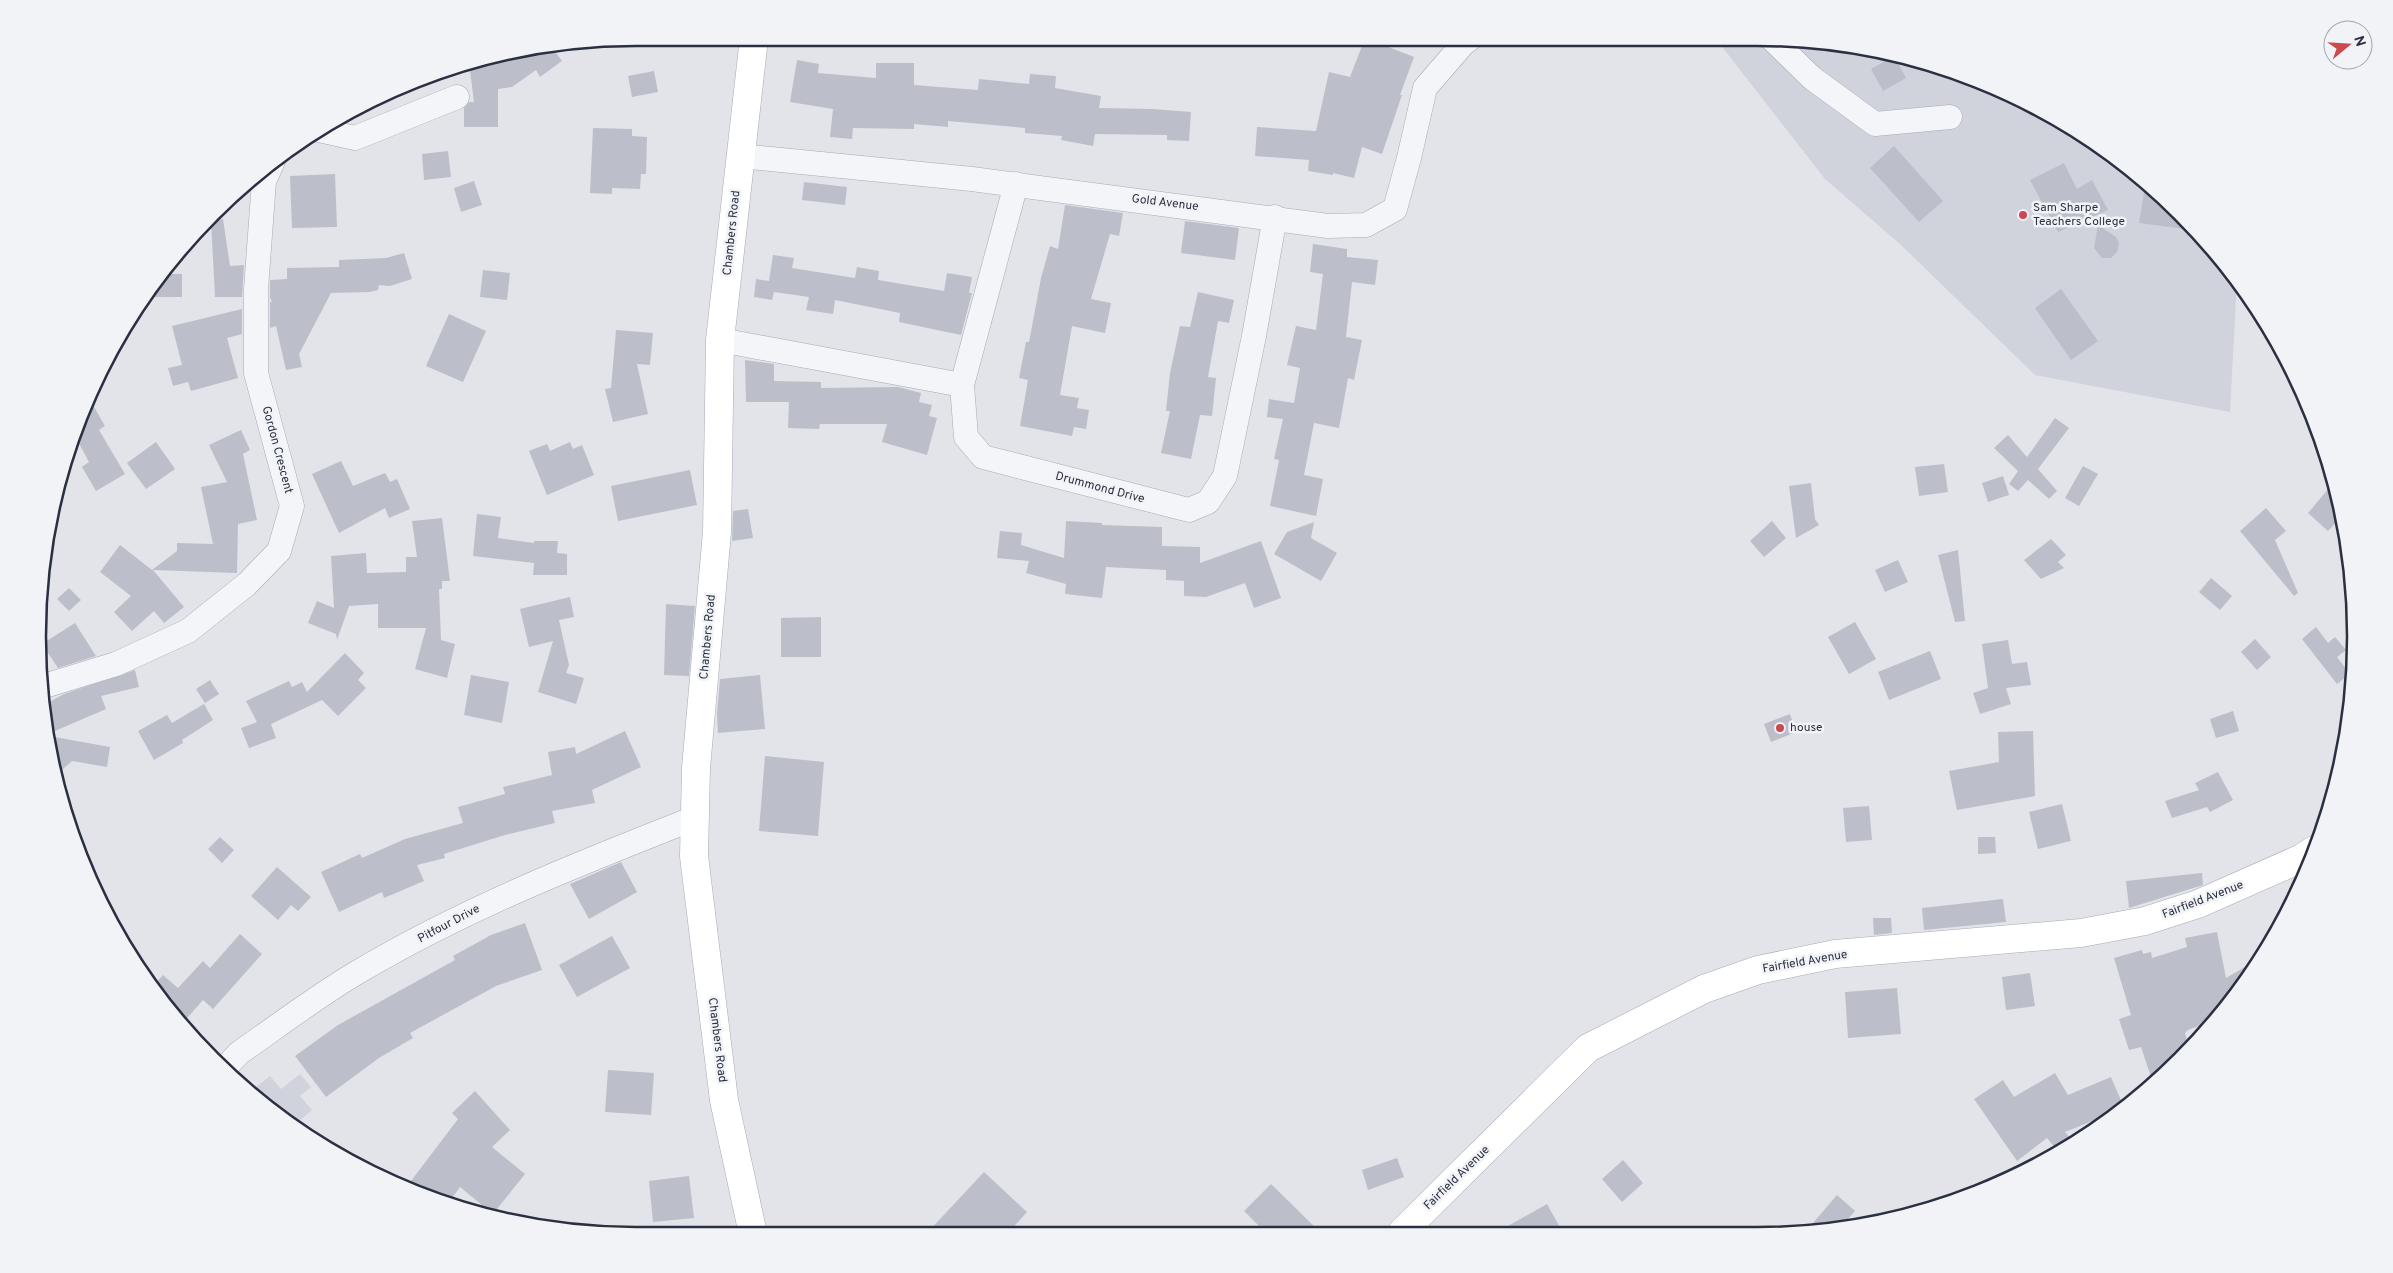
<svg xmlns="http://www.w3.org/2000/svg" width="2393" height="1273" viewBox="0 0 2393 1273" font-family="Overpass,sans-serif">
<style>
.built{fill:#d0d3dc}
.building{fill:#bcbfca}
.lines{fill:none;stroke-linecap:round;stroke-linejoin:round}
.street-casing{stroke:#a7aab4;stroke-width:25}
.secondary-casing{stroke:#a7aab4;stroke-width:29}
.street{stroke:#f4f5f8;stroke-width:24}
.secondary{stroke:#fff;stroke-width:28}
.poi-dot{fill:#cc494f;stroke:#f1f3f7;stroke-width:2}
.labels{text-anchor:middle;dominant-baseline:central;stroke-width:5;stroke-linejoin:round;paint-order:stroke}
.street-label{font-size:12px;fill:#2a3041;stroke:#f1f3f7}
.poi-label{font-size:12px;fill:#2a3041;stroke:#f1f3f7;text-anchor:start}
.rim{fill:none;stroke:#2a3041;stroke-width:2.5}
</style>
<rect width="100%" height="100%" fill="#e2e4ea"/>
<g class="built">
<polygon points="1716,39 1795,39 1912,58 2056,118 2151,186 2232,272 2237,280 2230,412 2035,375 1901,245 1825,179"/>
<polygon points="300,1074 311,1087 300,1096 312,1110 293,1126 260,1101 264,1097 256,1087 270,1076 281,1089"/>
</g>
<g class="building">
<polygon points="1365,38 1414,57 1400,95 1402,95 1382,154 1362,147 1354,178 1333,173 1333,175 1308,171 1309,160 1255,156 1257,127 1316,131 1329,72 1350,77"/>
<polygon points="551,46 562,61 540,77 536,70 512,87 498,89 498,127 464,127 464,108 469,102 474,102 469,63 520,49"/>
<polygon points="1894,56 1906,78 1883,91 1871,69"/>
<polygon points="797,60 819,64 818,73 876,78 876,63 914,63 914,85 978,90 979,79 1029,84 1030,74 1056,76 1055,88 1101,96 1099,108 1153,109 1191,112 1189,141 1167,140 1167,135 1095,134 1093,146 1061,140 1062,136 1025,133 1025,128 948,121 948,127 914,124 914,129 853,128 852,139 830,137 833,109 790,102"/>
<polygon points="654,71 658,92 632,97 628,76"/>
<polygon points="593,128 632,129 632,136 647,137 646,174 641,174 640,189 612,188 612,194 590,193"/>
<polygon points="1894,146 1943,201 1919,222 1870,168"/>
<polygon points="448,151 451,177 424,180 422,154"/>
<polygon points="2064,163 2077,189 2092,180 2108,210 2058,232 2030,180"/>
<polygon points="335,174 337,227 292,228 290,176"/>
<polygon points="474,181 482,205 461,212 454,188"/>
<polygon points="804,182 847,187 845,205 802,200"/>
<polygon points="2144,193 2160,196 2192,230 2139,223"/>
<polygon points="1065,205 1123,213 1119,236 1110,234 1091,299 1111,303 1105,333 1072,326 1060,395 1079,398 1077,408 1089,410 1086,429 1074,427 1072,436 1020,426 1028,380 1019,378 1026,342 1029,342 1041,278 1050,246 1058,249"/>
<polygon points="223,219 230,266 244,265 242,297 215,297 211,221"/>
<polygon points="1185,221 1239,228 1235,260 1181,253"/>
<polygon points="2098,225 2116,237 2119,243 2117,252 2111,258 2102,258 2094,248"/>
<polygon points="1313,244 1347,249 1347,257 1378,260 1375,285 1352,282 1346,337 1362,340 1354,380 1348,378 1339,428 1314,423 1304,475 1323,479 1316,516 1270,506 1279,460 1274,459 1283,419 1267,417 1269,399 1294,403 1300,368 1287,365 1296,326 1316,330 1323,274 1310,272"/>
<polygon points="404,253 412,279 390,286 379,285 378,290 370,292 331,293 299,354 302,367 286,370 276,326 270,328 270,302 272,302 270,297 270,280 287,279 287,268 339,267 339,260 386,258"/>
<polygon points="773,255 794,258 792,268 855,278 857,267 879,271 878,280 944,291 947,273 972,277 969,293 972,293 961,335 899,322 900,313 835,300 833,314 806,310 809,297 774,292 772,300 754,297 756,279 769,281"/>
<polygon points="483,270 510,273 507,300 480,297"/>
<polygon points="161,274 182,274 182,297 144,297"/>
<polygon points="2061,289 2098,341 2071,360 2035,308"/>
<polygon points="1198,292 1234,300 1229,323 1218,321 1208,377 1216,378 1212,416 1200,415 1191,459 1161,453 1170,411 1166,411 1170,373 1180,326 1190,327"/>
<polygon points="242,309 242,334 227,338 238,378 191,391 188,382 173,386 168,368 182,365 172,326"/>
<polygon points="449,314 486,331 463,382 426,366"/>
<polygon points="616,330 653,333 650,365 637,364 648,414 613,422 605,389 611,388"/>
<polygon points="745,360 774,364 774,381 821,382 821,388 898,387 921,393 919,402 932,405 929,416 937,418 927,455 882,442 887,424 820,424 819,429 788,428 789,402 746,402"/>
<polygon points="94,407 105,426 99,430 125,474 96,491 82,467 89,462 74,434 81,414"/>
<polygon points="2055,418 2069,428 2038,469 2057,491 2049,499 2028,480 2018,491 2009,484 2018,471 1994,448 2008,435 2027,457"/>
<polygon points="241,430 250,450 243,454 257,520 238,524 237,573 153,570 184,607 164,623 154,611 132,631 114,612 131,596 100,572 120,545 152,570 177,551 177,543 213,544 201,487 227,482 209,445"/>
<polygon points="156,442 175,469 146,489 127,463"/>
<polygon points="570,442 573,449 582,445 594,475 547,495 529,451 547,444 550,451"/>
<polygon points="341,461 353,486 385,473 390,482 397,479 410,509 389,518 385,508 339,533 312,474"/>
<polygon points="1944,464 1948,492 1919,496 1915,467"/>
<polygon points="2083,466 2098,474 2079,506 2065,498"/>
<polygon points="690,470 697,505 618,521 611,486"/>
<polygon points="2003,476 2009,495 1988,502 1982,483"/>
<polygon points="2335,481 2341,517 2328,531 2308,513"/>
<polygon points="1811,483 1815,519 1819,525 1796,538 1789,486"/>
<polygon points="2266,508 2286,531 2275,540 2298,593 2294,596 2240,531"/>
<polygon points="748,509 753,538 732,541 733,511"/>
<polygon points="477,514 501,517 498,538 534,543 534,541 558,541 557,553 567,554 567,575 533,575 534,563 473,556"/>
<polygon points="442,518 450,581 442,581 442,589 439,589 441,640 455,644 447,678 415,669 426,628 378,628 378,604 349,606 337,640 336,634 308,623 317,601 334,608 331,556 366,553 367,573 406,572 406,557 417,557 412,521"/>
<polygon points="1066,521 1102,523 1102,525 1162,527 1162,546 1200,547 1200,563 1261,541 1281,598 1254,608 1245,583 1206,597 1184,596 1184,581 1166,580 1166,570 1106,567 1102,598 1065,594 1066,584 1026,573 1029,561 997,558 1000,531 1022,533 1021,545 1064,558"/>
<polygon points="1772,521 1786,538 1764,557 1750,541"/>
<polygon points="1314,522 1311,538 1337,553 1321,581 1274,554 1287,532"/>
<polygon points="2051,539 2066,555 2058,562 2064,568 2041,579 2024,560"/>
<polygon points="1958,550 1965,621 1955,622 1938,555"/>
<polygon points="1898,560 1908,582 1885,592 1875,570"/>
<polygon points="2211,578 2232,596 2220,610 2199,592"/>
<polygon points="69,588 81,600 69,611 57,599"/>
<polygon points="570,597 574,617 559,620 569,665 566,673 584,678 576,704 538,692 553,641 529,647 520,609"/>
<polygon points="666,604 695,606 689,676 664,675"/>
<polygon points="821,617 821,657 781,657 781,618"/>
<polygon points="1855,622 1876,659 1849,674 1828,637"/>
<polygon points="75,623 96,656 58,668 42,644"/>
<polygon points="2316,627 2328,643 2335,637 2346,650 2337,657 2350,674 2337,684 2302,639"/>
<polygon points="2255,639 2271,657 2257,670 2241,652"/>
<polygon points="2008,640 2012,664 2027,662 2031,685 2006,688 2011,704 1980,714 1973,693 1988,688 1982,644"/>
<polygon points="1930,651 1941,679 1889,700 1878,672"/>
<polygon points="345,653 364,673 358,680 366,688 338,716 322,700 271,724 276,738 249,748 241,728 257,722 246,701 289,681 292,687 302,682 307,692"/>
<polygon points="135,670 139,687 101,696 106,709 48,734 44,705 64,694"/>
<polygon points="471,675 509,682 502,723 464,715"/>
<polygon points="760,675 765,729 718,733 717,714 720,679"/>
<polygon points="210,680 219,694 205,703 196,689"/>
<polygon points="204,704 213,720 182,740 183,743 154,760 138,731 167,715 172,723"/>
<polygon points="2233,711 2239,731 2216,738 2210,719"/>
<polygon points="1790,714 1796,732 1771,742 1764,724"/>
<polygon points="625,731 641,767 592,790 595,803 552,811 555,823 505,835 444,854 445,858 417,865 424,881 384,898 382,892 339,912 321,872 360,854 362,858 405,839 463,823 458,807 505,794 503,787 552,775 548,752 575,747 576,754"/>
<polygon points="2033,731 2035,796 1957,810 1949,771 1999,762 1998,732"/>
<polygon points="49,736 110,747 107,767 72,761 55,776"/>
<polygon points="765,756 824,762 818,836 759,831"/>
<polygon points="2218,772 2233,800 2210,812 2207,807 2172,818 2165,801 2199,790 2195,783"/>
<polygon points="2062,804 2071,841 2038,849 2029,812"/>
<polygon points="1869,806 1872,840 1846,842 1843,808"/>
<polygon points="220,837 234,850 222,863 208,849"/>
<polygon points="1978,837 1995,837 1996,853 1978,854"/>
<polygon points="621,862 637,892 589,919 570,884"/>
<polygon points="277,867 311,897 298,911 291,905 278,920 251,896"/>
<polygon points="2202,873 2203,885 2129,908 2126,881"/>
<polygon points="2003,899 2006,922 1924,930 1922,908"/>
<polygon points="1873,918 1891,918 1892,933 1874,935"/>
<polygon points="525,923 542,970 496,986 410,1033 413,1038 379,1058 326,1097 295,1056 338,1025 455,960 453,956 491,935"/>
<polygon points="2217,932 2226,978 2260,958 2215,1020 2188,1030 2185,1033 2189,1047 2152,1080 2141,1047 2129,1050 2119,1019 2131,1015 2114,958 2142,950 2143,954 2151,952 2152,958 2187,947 2185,938"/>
<polygon points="240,934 262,954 213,1009 203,1000 181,1025 152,987 163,975 178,988 203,961 210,968"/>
<polygon points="612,936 630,968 577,997 559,965"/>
<polygon points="2030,973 2035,1006 2006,1010 2002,977"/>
<polygon points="1897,988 1901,1034 1848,1038 1845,992"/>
<polygon points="608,1070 654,1073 651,1115 605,1112"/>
<polygon points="2055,1073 2068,1095 2111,1077 2123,1105 2117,1111 2065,1132 2074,1142 2057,1150 2047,1138 2017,1161 1974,1099 2003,1080 2014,1097"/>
<polygon points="475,1091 510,1130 492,1147 525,1174 493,1214 460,1187 449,1202 408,1185 458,1119 452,1113"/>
<polygon points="1397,1158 1404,1177 1368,1190 1362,1170"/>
<polygon points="1623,1160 1643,1183 1622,1202 1602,1179"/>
<polygon points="984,1172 1027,1212 1008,1233 927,1233"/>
<polygon points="689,1176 694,1218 653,1222 649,1181"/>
<polygon points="1271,1184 1320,1232 1265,1232 1244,1211"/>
<polygon points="1837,1195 1855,1211 1838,1230 1807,1230"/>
<polygon points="1547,1204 1562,1231 1499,1231"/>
</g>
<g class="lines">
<defs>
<g id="street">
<polyline points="1772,39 1812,78 1875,124 1950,117"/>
<polyline points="319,130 355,138 457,97"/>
<polyline points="740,156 972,179 1328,226 1366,225 1395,209 1409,158 1425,88 1463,44 1471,38"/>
<polyline points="1016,184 962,385 966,437 983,457 1189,510 1208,502 1225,476 1254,336 1275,217"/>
<polyline points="720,340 962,385"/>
<polyline points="41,687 116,664 188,631 247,584 279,551 292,506 256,373 256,289 264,181 273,161"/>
<path d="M225,1068l14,-15c39,-27 78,-57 119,-81 106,-63 222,-109 337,-154"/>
</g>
<g id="secondary">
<polyline points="1402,1232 1588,1048 1704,989 1758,970 1835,954 2081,933 2145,921 2198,904 2302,858 2314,850"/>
<polyline points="753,1234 724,1100 694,856 696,768 717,532 720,340 754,38"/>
</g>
</defs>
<use href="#street" class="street-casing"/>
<use href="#secondary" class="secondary-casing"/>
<use href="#street" class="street"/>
<use href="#secondary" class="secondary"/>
</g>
<g class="poi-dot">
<circle cx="2023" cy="215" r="5"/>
<circle cx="1780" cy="728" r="5"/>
</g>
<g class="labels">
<g class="street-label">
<text transform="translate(1165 203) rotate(7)">Gold Avenue</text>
<text transform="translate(732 233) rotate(-84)">Chambers Road</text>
<text transform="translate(277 450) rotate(75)">Gordon Crescent</text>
<text transform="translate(1100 488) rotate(15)">Drummond Drive</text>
<text transform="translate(708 637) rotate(-85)">Chambers Road</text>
<text transform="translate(2203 900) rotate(-21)">Fairfield Avenue</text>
<text transform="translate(449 924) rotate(-28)">Pitfour Drive</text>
<text transform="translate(1805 962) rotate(-10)">Fairfield Avenue</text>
<text transform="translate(717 1040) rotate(83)">Chambers Road</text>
<text transform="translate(1457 1178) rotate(-44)">Fairfield Avenue</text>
</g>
<g class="poi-label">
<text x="2033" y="208">Sam Sharpe<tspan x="2033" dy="14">Teachers College</tspan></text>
<text x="1790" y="728">house</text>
</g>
</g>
<path d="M0 0H2393V1273H0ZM636 46H1757A590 590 0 0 1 2347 636V637A590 590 0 0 1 1757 1227H636A590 590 0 0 1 46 637V636A590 590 0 0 1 636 46Z" fill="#f1f3f7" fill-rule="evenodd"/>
<path class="rim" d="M636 46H1757A590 590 0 0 1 2347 636V637A590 590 0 0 1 1757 1227H636A590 590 0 0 1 46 637V636A590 590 0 0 1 636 46Z"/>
<g transform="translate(2348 45) rotate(72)"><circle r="24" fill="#f1f3f7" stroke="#a1a5ae"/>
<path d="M0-4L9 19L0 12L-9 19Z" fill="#cc494f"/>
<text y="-8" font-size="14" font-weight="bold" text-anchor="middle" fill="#2a3041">N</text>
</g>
</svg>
